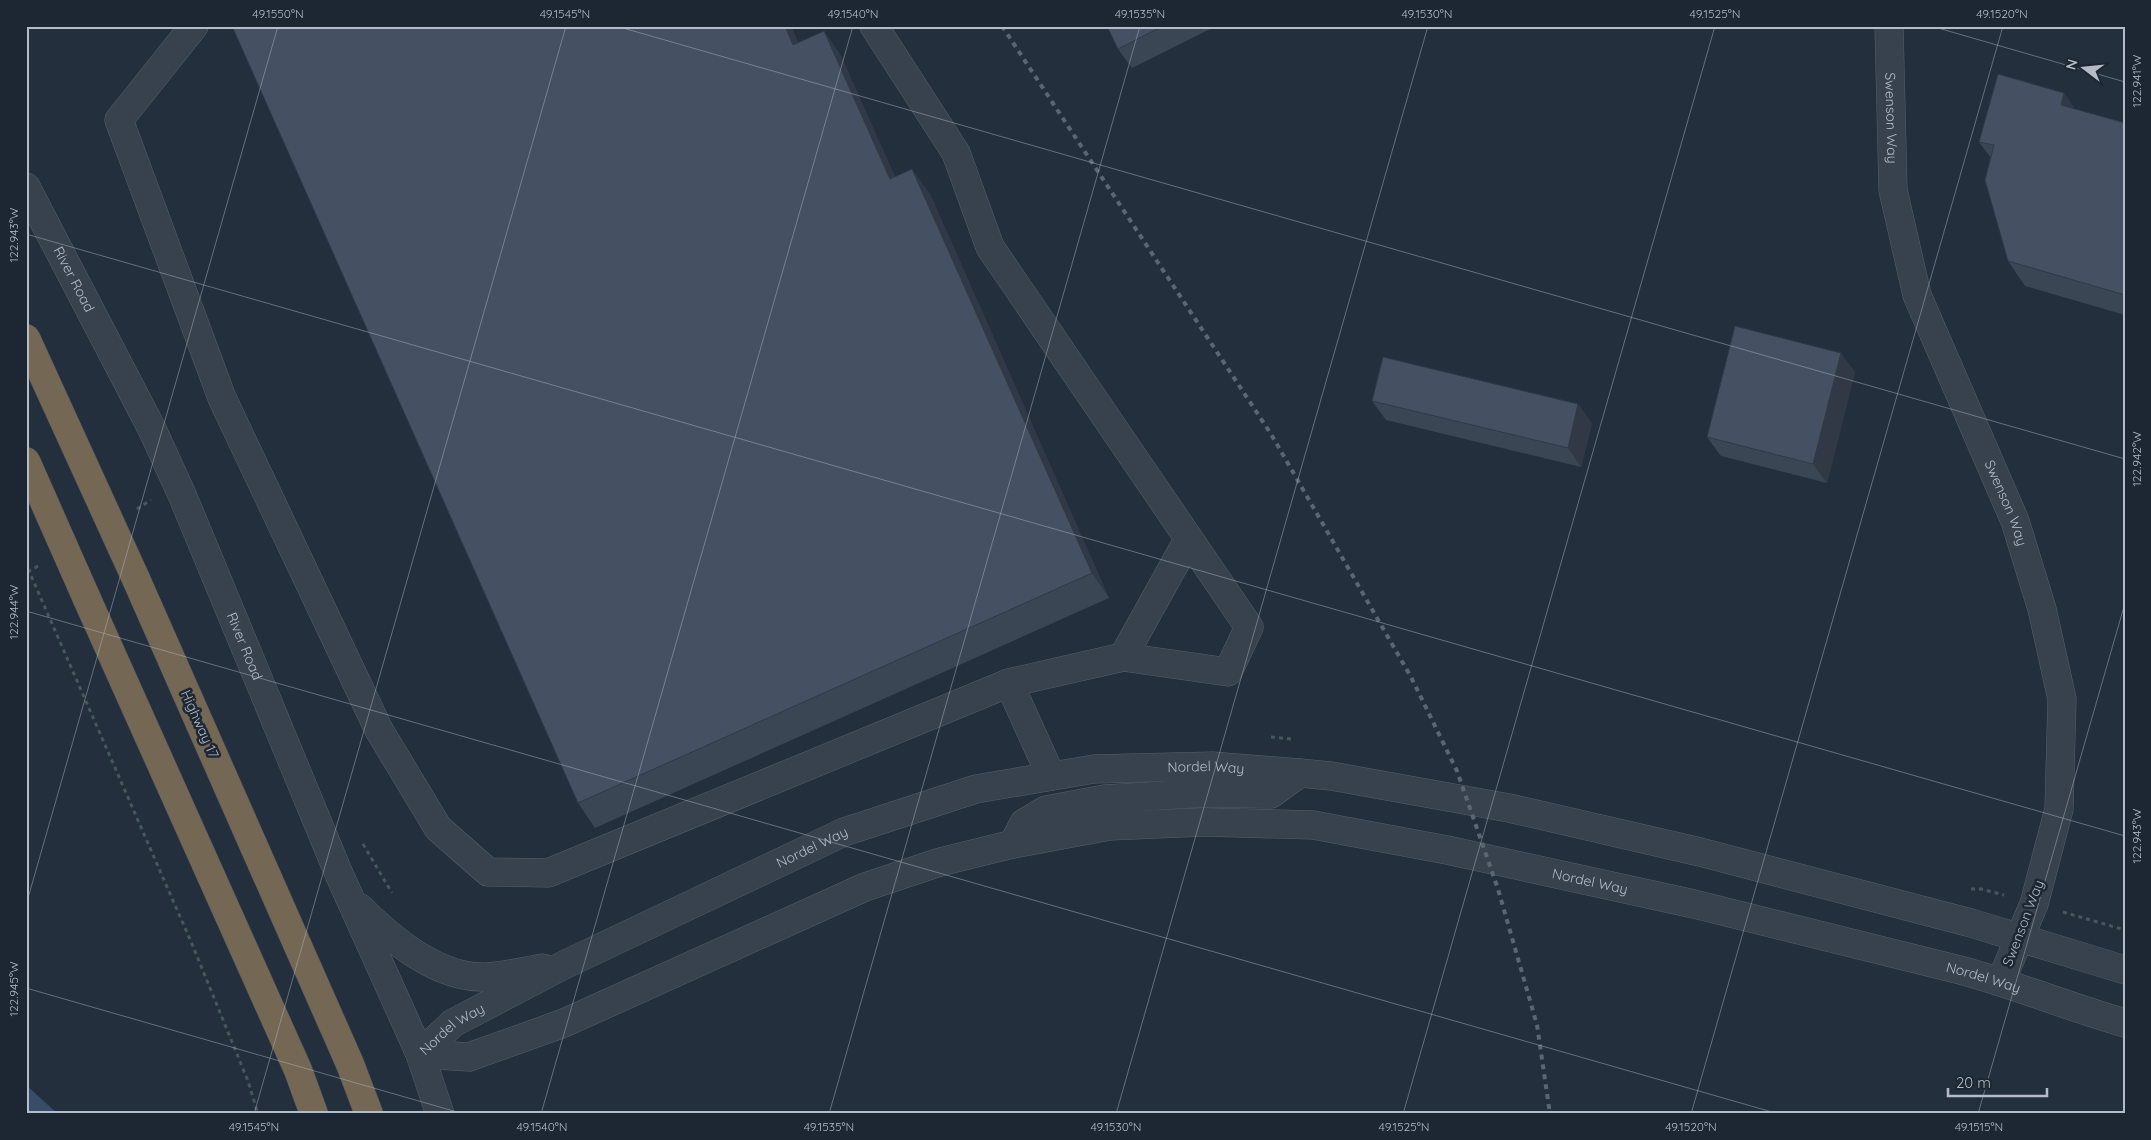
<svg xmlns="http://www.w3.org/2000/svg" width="2151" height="1140" viewBox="0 0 2151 1140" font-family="Quicksand,sans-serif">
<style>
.water{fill:#394c67}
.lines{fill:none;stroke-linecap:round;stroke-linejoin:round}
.minor-casing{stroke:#565f6c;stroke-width:29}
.highway-casing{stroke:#434c59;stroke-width:29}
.path{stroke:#44595c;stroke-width:3;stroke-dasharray:4 4;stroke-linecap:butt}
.minor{stroke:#38414e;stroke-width:28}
.highway{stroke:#746855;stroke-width:28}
.rail{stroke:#5a6575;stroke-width:4;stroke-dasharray:5 5;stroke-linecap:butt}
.highway-bridge-casing{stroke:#434c59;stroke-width:29;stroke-linecap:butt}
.highway-bridge{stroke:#746855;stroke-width:28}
.wall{fill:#3b4654}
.shaded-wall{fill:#303945}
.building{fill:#455162;stroke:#303945}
.ticks{fill:none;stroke:#b4bcc9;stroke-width:1;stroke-opacity:0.45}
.labels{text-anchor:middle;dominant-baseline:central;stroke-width:5;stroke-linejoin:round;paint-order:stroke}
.street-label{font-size:14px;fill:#b4bcc9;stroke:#1d2633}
.neatline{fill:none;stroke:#b4bcc9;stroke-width:2}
.ticks-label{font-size:12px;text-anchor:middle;fill:#b4bcc9}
</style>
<rect width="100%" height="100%" fill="#242f3e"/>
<polygon class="water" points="26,1085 58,1114 26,1114"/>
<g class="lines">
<defs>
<g id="minor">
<polyline points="194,26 119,120 222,398 379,730 438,828 488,872 548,873 1009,683"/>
<polyline points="874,26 956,153 990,247 1249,627 1228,672 1123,657 1009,683 1051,776"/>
<path id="s1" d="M1889,26l4,164 24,105 98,226 27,88 20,90 -3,110 -25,95 -33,77"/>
<path id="s2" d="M26,187l126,242 31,68 156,377 81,180 20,60"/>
<polyline points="1123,657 1188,540"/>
<polyline points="1013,844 1024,823 1046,810 1105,799 1202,793 1271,794 1300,773"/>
<path d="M360,908c32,32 78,71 126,69 19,-1 38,-6 57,-9"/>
<path id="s3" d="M420,1054l33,-31 111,-58 280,-133 132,-43 118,-20 118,-3 88,7 31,3 178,32 191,44 271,71 154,47"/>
<path id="s4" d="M420,1054l49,3 95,-34 301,-136 75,-25 73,-18 97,-18 94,-4 109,3 134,25 247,54 266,66c56,15 109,37 165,53"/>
</g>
<g id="highway">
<polyline points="136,579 350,1064 369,1114"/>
<polyline points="87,599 298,1070 314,1114"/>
</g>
</defs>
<use href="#minor" class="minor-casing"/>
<use href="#highway" class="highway-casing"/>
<g class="path">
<polyline points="137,509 151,500"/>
<polyline points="38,566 29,571 192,944 248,1081 258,1114"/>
<polyline points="1271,737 1292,739"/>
<polyline points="363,844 392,893"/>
<polyline points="1971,889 1981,889 2004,895"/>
<polyline points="2063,912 2125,930"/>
</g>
<use href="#minor" class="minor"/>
<use href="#highway" class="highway"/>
<polyline class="rail" points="1002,26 1271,434 1411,677 1457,771 1498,889 1537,1025 1550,1114"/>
<defs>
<g id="highway-bridge">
<polyline points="26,338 136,579"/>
<polyline points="26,461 87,599"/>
</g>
</defs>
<use href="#highway-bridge" class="highway-bridge-casing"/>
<use href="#highway-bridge" class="highway-bridge"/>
</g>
<g class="wall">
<polygon points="232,26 791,26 798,43 824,31 841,56 895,177 930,194 1109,598 595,828 578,803"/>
<polygon points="1107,26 1216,26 1132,68 1118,49"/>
<polygon points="2064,93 2075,109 2125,123 2125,315 2025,286 2008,261 1991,158 1979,142"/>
<polygon points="1855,372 1827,483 1721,456 1707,437"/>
<polygon points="1372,401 1592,423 1581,467 1386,420"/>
</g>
<g class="shaded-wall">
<polygon points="785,26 791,26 811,70 793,45"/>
<polygon points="824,31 841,56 907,204 890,179"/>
<polygon points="2064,93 2081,118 2061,105"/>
<polygon points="912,169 930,194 1109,598 1092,573"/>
<polygon points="1841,353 1855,372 1827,483 1813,464"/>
<polygon points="1578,404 1592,423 1581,467 1568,448"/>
</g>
<g class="building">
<polygon points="232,26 785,26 793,45 824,31 890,179 912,169 1092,573 578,803"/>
<polygon points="1107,26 1163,26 1118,49"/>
<polygon points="1998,74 2064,93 2061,105 2125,123 2125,295 2008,261 1985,180 1994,145 1979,142"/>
<polygon points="1735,326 1841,353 1813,464 1707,437"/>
<polygon points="1383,357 1578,404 1568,448 1372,401"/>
</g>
<path class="ticks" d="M616,26l1509,433M1931,26l194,56M26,234l2099,602M26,611l1753,503M26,905l252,-879M26,988l438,126M254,1114l312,-1088M541,1114l312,-1088M829,1114l311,-1088M1116,1114l312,-1088M1403,1114l312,-1088M1691,1114l312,-1088M1978,1114l147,-511"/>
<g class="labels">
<g class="street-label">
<text stroke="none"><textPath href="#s1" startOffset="92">Swenson Way</textPath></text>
<text stroke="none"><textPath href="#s2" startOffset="104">River Road</textPath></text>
<text stroke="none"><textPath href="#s1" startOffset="498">Swenson Way</textPath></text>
<text stroke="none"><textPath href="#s2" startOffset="509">River Road</textPath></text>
<text transform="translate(200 724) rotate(66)">Highway 17</text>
<text stroke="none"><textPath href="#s3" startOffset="851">Nordel Way</textPath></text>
<text stroke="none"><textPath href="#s3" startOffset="445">Nordel Way</textPath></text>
<text stroke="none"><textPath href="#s4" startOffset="1219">Nordel Way</textPath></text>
<text transform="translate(2023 923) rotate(-69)">Swenson Way</text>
<text stroke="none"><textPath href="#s4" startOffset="1624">Nordel Way</textPath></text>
<text stroke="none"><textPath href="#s3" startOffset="41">Nordel Way</textPath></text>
</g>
</g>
<rect width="2151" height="1140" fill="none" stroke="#1d2633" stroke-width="55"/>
<g transform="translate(2084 68) rotate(286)" stroke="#1d2633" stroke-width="4" paint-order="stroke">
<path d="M0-4L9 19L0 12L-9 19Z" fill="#b4bcc9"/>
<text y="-8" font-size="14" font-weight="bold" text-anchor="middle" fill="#b4bcc9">N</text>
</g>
<path d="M1948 1088v8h99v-8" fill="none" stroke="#b4bcc9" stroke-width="2.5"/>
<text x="1956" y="1088" font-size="15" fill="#b4bcc9" stroke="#1d2633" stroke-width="4" paint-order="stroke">20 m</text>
<rect x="28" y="28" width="2096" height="1084" class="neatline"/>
<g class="ticks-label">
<text x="278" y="18">49.1550°N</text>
<text x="565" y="18">49.1545°N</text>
<text x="853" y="18">49.1540°N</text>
<text x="1140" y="18">49.1535°N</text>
<text x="1427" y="18">49.1530°N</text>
<text x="1715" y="18">49.1525°N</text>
<text x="2002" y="18">49.1520°N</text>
<text transform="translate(2137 81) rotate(-90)" y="4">122.941°W</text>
<text transform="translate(14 235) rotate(-90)" y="4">122.943°W</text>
<text transform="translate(2137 459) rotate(-90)" y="4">122.942°W</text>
<text transform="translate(14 612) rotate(-90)" y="4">122.944°W</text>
<text transform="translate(2137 836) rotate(-90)" y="4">122.943°W</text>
<text transform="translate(14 989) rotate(-90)" y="4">122.945°W</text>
<text x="254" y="1131">49.1545°N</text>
<text x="542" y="1131">49.1540°N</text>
<text x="829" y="1131">49.1535°N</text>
<text x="1116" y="1131">49.1530°N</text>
<text x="1404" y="1131">49.1525°N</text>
<text x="1691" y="1131">49.1520°N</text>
<text x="1979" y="1131">49.1515°N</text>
</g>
</svg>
